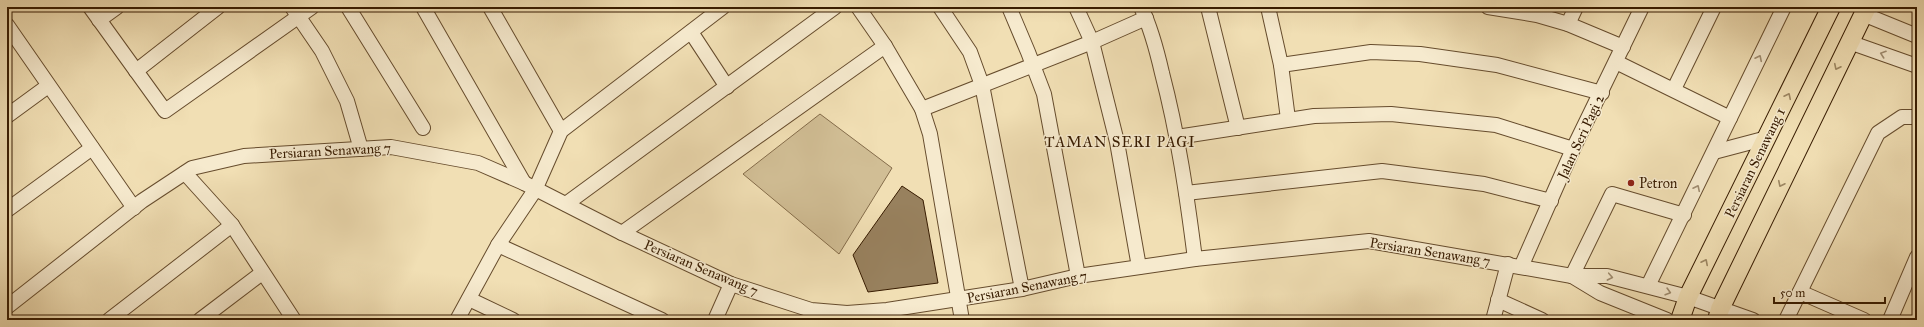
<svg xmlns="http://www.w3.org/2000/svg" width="1924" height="327" viewBox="0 0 1924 327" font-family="'IM FELL Great Primer',serif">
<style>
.green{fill:#d1be95;stroke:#846c4a}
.building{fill:#98815e;stroke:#371b00}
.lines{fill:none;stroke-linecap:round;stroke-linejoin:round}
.minor-casing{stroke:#664c2d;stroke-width:16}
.major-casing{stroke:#371b00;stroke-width:20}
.minor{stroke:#f6eace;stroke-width:14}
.major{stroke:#f1dfb4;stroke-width:18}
.oneway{stroke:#a08d71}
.oneway2{stroke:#9d8763}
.poi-dot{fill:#8f2418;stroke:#f6eace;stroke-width:1.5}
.labels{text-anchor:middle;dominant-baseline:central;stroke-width:3;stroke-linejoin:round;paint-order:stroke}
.street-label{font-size:14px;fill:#371b00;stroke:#f6eace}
.poi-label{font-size:14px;fill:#371b00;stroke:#f6eace;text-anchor:start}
.neighbourhood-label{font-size:15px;letter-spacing:1px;fill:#371b00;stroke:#f6eace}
</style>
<rect width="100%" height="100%" fill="#f1dfb4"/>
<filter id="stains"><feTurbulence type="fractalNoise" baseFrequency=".005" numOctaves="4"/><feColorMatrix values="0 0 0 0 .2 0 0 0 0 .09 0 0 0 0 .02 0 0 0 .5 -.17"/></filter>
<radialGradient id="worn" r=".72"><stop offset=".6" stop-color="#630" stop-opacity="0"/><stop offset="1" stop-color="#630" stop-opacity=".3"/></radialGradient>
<polygon class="green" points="820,114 892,168 839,254 743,174"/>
<polygon class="building" points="902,186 923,200 938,283 868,292 853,255"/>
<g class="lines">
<defs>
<g id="minor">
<polyline points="90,7 165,111 312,7"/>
<polyline points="292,7 322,51 347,101 361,149"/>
<polyline points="348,7 423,128"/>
<polyline points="423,7 524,183"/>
<polyline points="490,7 561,131"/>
<polyline points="858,7 885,46 922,109 930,134 962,320"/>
<polyline points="940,7 970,52 982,85 1022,289"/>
<polyline points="1009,7 1028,52 1044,94 1078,276"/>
<polyline points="1076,7 1092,42 1117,142 1139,267"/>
<path d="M1141,7c10,21 16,44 21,66 16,61 25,123 33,186"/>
<polyline points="1208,7 1238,128"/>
<polyline points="1268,7 1281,65 1288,119"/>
<polyline points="1488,7 1537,15 1568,24 1623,47"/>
<polyline points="1863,14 1917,36"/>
<polyline points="99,20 117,7"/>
<polyline points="1568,24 1576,7"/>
<polyline points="7,25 134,208"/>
<polyline points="691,32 727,87"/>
<polyline points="1849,42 1917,66"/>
<polyline points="1616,62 1730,118"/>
<polyline points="1281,65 1371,52 1420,54 1497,65 1602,93"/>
<polyline points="136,71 218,7"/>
<polyline points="1674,89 1714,7"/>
<polyline points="922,109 1092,42 1146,18"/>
<polyline points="7,116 48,86"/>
<polyline points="1177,137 1314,116 1391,114 1496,125 1573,149"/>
<polyline points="1714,152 1767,138"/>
<polyline points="185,173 232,225 294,320"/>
<polyline points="1186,193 1382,171 1484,184 1551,201"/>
<polyline points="566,204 835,7"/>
<polyline points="7,210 92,148"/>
<polyline points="622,233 885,46"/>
<polyline points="498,245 662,320"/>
<polyline points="1521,267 1573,149 1642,7"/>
<polyline points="1572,276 1612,194 1684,215"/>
<polyline points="1572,276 1600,293 1667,320"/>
<polyline points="1648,286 1784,7"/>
<polyline points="1800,292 1864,320"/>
<polyline points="469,299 513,320"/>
<polyline points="1498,300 1542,320"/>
<polyline points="7,307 142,201 192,168 244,156 391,147 478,163 524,183 622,233 731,284 811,310 847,313 887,310 1022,289 1078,276 1195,259 1369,241 1572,276 1607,276 1688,297 1753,320"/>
<polyline points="109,320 232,225"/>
<polyline points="200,320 262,273"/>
<polyline points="457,320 498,245 535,190 561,131 723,7"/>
<polyline points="715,320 731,284"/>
<polyline points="1493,320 1508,264"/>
<polyline points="1786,320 1878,133 1902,117 1917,117"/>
<polyline points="1890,320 1917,257"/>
</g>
<g id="major">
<polyline points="1680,320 1688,297 1831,7"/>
<polyline points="1717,320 1720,309 1867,7"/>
</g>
</defs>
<use href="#minor" class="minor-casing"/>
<use href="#major" class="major-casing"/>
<use href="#minor" class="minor"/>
<use href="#major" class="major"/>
</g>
<defs><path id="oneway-chevron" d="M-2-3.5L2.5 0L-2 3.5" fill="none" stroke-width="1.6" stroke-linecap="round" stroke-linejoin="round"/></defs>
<g class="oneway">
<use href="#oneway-chevron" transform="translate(1883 54) rotate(-161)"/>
<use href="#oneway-chevron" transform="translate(1759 58) rotate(-64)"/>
<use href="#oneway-chevron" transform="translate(1697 188) rotate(-64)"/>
<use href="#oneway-chevron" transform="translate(1610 277) rotate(11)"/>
<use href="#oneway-chevron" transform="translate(1668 292) rotate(16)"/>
</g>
<g class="oneway2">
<use href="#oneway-chevron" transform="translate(1837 67) rotate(116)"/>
<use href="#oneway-chevron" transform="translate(1788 96) rotate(-64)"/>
<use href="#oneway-chevron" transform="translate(1781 184) rotate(116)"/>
<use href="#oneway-chevron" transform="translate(1705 262) rotate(-63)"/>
</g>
<circle class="poi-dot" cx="1631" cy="183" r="4"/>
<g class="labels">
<g class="street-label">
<text transform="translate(1581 137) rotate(-65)">Jalan Seri Pagi 2</text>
<text transform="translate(330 151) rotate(-3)">Persiaran Senawang 7</text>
<text transform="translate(1755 163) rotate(-64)">Persiaran Senawang 1</text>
<text transform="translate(1430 252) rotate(9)">Persiaran Senawang 7</text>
<text transform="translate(701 268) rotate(23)">Persiaran Senawang 7</text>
<text transform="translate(1027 287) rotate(-11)">Persiaran Senawang 7</text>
</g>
<g class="poi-label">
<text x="1639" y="183">Petron</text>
</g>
<g class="neighbourhood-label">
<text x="1120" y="142">TAMAN SERI PAGI</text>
</g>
</g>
<rect width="1924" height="327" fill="none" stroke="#f1dfb4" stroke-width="24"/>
<rect x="8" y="8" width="1908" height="311" fill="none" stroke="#371b00" stroke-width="2"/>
<rect x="12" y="12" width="1900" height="303" fill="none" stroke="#371b00"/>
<path d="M1774 297v6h111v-6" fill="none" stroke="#371b00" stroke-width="2"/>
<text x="1780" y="297" font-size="12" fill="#371b00" stroke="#f6eace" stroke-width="3" paint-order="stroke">50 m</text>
<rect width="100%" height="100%" filter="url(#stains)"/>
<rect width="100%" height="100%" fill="url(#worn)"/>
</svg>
